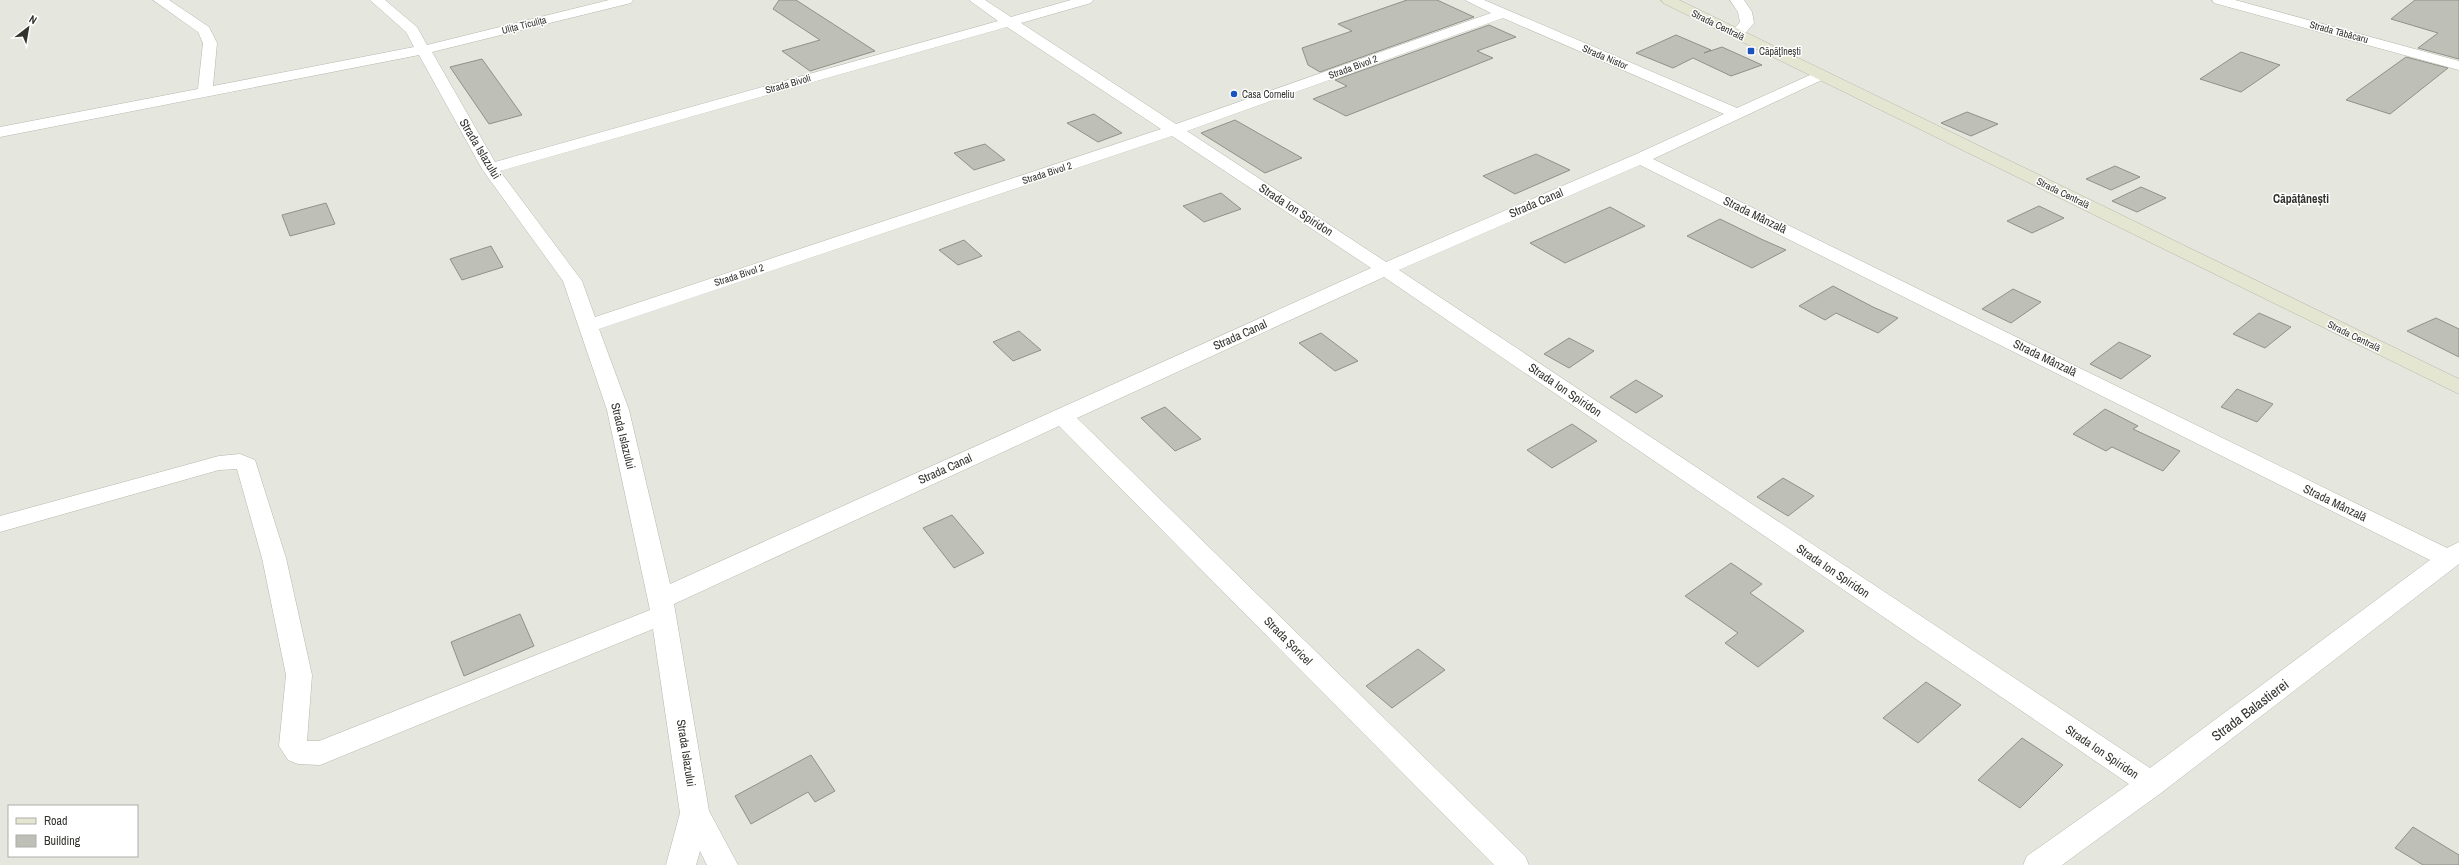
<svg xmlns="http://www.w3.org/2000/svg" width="2459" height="865" viewBox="0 0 2459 865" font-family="'Archivo Narrow',sans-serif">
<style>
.building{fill:#bebfb6;stroke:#909189}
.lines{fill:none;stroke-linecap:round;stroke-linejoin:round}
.minor-casing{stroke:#b6b7ae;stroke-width:1}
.secondary-casing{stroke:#b6b7ae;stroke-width:1}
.minor{fill:#fff;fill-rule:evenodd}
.secondary{fill:#e5e6d1;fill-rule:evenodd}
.poi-dot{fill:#1953bf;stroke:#fff;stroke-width:1.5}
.labels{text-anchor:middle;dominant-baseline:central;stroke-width:3;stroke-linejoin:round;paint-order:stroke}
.far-street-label{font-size:10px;fill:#32322e;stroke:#fff}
.far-poi-label{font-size:10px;fill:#32322e;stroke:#fff;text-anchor:start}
.street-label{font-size:12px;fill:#32322e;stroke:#fff}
.far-quarter-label{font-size:12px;font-weight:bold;fill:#32322e;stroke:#fff}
.near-street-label{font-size:14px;fill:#32322e;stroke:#fff}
</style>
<rect width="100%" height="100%" fill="#e5e6dd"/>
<g class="building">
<polygon points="779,0 796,0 875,51 810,71 782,51 820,40 773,9"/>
<polygon points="1407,0 1437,0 1474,17 1320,72 1308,65 1302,48 1352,31 1338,24"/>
<polygon points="2415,0 2459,0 2459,59 2418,48 2438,33 2391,19"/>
<polygon points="1489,25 1516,37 1477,51 1493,58 1346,116 1313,99 1347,86 1335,80"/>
<polygon points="1676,35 1711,50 1704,53 1722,47 1762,65 1731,76 1693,58 1673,68 1636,53"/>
<polygon points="2241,52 2280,65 2241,92 2200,79"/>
<polygon points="2406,57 2448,68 2390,114 2346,100"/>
<polygon points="482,59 522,115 489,124 450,67"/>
<polygon points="1967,112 1998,124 1971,136 1941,123"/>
<polygon points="1094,114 1122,133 1098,142 1067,123"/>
<polygon points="1235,120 1302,158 1265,173 1201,133"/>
<polygon points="985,144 1005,160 974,170 954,153"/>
<polygon points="1536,154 1570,170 1515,194 1483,176"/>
<polygon points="2115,166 2140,177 2111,190 2086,179"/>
<polygon points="2141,187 2166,198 2137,212 2112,201"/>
<polygon points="1221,193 1241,209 1204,222 1183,206"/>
<polygon points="326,203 335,224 290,236 282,215"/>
<polygon points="2039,206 2064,218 2032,233 2007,221"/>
<polygon points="1610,207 1645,226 1565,263 1530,243"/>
<polygon points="1720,219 1761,239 1786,250 1752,268 1687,236"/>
<polygon points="964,240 982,256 958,265 939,250"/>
<polygon points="491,246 503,267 462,280 450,259"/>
<polygon points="1833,286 1873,307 1898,318 1878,333 1836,313 1825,320 1799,306"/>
<polygon points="2013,289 2041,302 2011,323 1982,309"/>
<polygon points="2259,313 2291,327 2265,348 2233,334"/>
<polygon points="2436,318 2459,329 2459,357 2407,331"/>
<polygon points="1019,331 1041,350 1013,361 993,342"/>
<polygon points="1321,333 1358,361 1335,371 1299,343"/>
<polygon points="1569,338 1594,351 1569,368 1544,354"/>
<polygon points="2119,342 2151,356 2121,379 2090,364"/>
<polygon points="1636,380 1663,396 1636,413 1610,397"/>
<polygon points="2237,389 2273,404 2257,422 2221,407"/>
<polygon points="1165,407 1201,439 1175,451 1141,418"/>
<polygon points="2105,409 2138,426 2133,429 2180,451 2163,471 2112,447 2106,451 2073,434"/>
<polygon points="1572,424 1597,441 1552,468 1527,450"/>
<polygon points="1783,478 1814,496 1788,516 1757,497"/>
<polygon points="952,515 984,553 954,568 923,528"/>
<polygon points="1731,563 1762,584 1750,593 1804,631 1758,667 1725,643 1738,633 1685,596"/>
<polygon points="520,614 534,646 464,676 451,642"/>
<polygon points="1418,649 1445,670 1392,708 1366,686"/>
<polygon points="1926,682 1961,705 1918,743 1883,718"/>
<polygon points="2022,738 2063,765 2020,808 1978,780"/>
<polygon points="811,755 835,791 815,802 808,792 751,824 735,796"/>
<polygon points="2413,827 2459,855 2459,865 2423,865 2395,848"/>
</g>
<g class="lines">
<defs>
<g id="minor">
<path d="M153,0h16l40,27 8,16 -4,43 201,-39 -8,-15 -36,-32h15l32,27 10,18 182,-45h24l-2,3 -199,49 63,110 503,-141 -29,-21h16l26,17 60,-17h22l-2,3 -70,20 155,101 315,-111 -26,-13h19l253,108 84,-38 5,2 3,3 -3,3 -173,81 794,389 12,-6v22l-298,229 -99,72h-39l4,-9 102,-72 -745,-507 -307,141 448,438 4,9h-35l-435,-439 -385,178 35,207 29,54h-31l-7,-14 -4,14h-30l14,-52 -27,-184 -323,132 -10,4 -22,-1 -10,-4 -9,-14 7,-71 -24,-117 -25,-89 -18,1 -219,62v-16l219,-60 21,-2 15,6 31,98 26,117 -5,66h12l331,-131 -43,-200 -44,-129 -81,-112 -63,-114 -419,82v-10l198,-38 5,-46 -5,-11zM1503,18l221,96 -90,41 -248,107 -199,-131zM1007,27l154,102 -566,188 -13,-36 -82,-110zM1172,136l199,132 -701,316 -41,-174 -30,-81zM1640,165l790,395 -280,208 -751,-498z"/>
<polygon points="1730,0 1744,0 1752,12 1754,23 1742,37 1732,37 1730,34 1740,22 1738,12"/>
<polygon points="2212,0 2235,0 2459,61 2459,70 2214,3"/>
</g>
<polygon id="secondary" points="1661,0 1679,0 2459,379 2459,394 1663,3"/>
</defs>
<use href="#minor" class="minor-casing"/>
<use href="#secondary" class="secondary-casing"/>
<use href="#minor" class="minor"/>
<use href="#secondary" class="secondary"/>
</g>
<g class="poi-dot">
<rect x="1747" y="47" width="8" height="8" rx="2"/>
<circle cx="1234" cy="94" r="4"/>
</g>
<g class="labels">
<g class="far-street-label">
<text transform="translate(524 25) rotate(-14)">Ulița Ticulița</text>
<text transform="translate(1718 25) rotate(26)">Strada Centrală</text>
<text transform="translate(2339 32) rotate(15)">Strada Tăbăcaru</text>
<text transform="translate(1605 57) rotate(23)">Strada Nistor</text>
<text transform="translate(1353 67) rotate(-20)">Strada Bivol 2</text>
<text transform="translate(788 84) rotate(-16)">Strada Bivoli</text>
<text transform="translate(1047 173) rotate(-18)">Strada Bivol 2</text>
<text transform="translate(2063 193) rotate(26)">Strada Centrală</text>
<text transform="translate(739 275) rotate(-18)">Strada Bivol 2</text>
<text transform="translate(2354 336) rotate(26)">Strada Centrală</text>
</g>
<g class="far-poi-label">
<text x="1759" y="51">Căpăţîneşti</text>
<text x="1242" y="94">Casa Corneliu</text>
</g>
<g class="street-label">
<text transform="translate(480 149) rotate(59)">Strada Islazului</text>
<text transform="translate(1536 203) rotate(-23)">Strada Canal</text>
<text transform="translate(1296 210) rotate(33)">Strada Ion Spiridon</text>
<text transform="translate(1755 215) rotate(26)">Strada Mânzală</text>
<text transform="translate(1240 335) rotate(-24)">Strada Canal</text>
<text transform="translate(2045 358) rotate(26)">Strada Mânzală</text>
<text transform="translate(1565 390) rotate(34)">Strada Ion Spiridon</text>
<text transform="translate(623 436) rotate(76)">Strada Islazului</text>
<text transform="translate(945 469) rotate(-24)">Strada Canal</text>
<text transform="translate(2335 503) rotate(26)">Strada Mânzală</text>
<text transform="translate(1833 571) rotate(34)">Strada Ion Spiridon</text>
<text transform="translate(1288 641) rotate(45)">Strada Șoricel</text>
<text transform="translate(2102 752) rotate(34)">Strada Ion Spiridon</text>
<text transform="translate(686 753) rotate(81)">Strada Islazului</text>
</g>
<g class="far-quarter-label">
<text x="2301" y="199">Căpățânești</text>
</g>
<g class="near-street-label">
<text transform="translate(2250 710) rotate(-37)">Strada Balastierei</text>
</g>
</g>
<rect x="8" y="805" width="130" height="52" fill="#ffffff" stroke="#adadab"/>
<rect x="16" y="818" width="20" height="6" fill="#e5e6d1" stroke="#adadab"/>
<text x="44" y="825" font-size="12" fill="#32322e">Road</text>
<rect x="16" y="835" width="20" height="12" fill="#bebfb6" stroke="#adadab"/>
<text x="44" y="845" font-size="12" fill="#32322e">Building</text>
<g transform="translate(28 28) rotate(31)" stroke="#ffffff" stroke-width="3" paint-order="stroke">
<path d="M0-3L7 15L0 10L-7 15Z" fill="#32322e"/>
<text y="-6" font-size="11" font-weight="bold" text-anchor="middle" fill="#32322e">N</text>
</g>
</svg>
